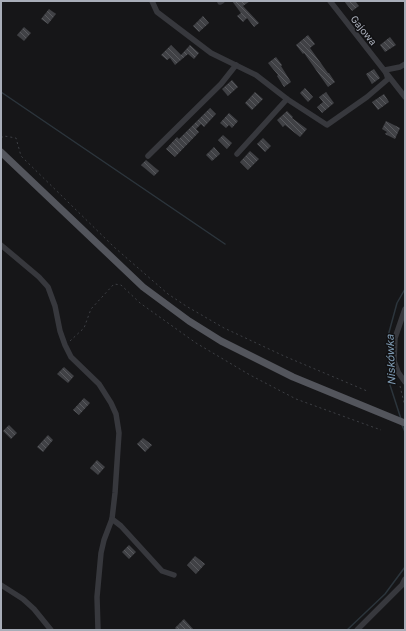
<svg xmlns="http://www.w3.org/2000/svg" width="406" height="631" viewBox="0 0 406 631" font-family="'Golos Text',sans-serif">
<style>
.lines{fill:none;stroke-linecap:round;stroke-linejoin:round}
.stream{stroke:#2c353c;stroke-width:1.5}
.building{fill:url(#building-back-hatch)}
.path{stroke:#3d3f44;stroke-width:1;stroke-dasharray:2 3;stroke-linecap:butt}
.minor{stroke:#37383d;stroke-width:5.5}
.major{stroke:#53555c;stroke-width:7}
.labels{text-anchor:middle;dominant-baseline:central;stroke-width:3;stroke-linejoin:round;paint-order:stroke}
.street-label{font-size:10px;fill:#a8adb8;stroke:#111113}
.water-label{font-size:11px;font-style:italic;fill:#7f9bb3;stroke:#111113}
</style>
<defs>
<pattern id="building-back-hatch" width="6" height="6" patternUnits="userSpaceOnUse"><rect width="6" height="6" fill="#404145"/><path d="M-1 5l2 2M0 0l6 6M5-1l2 2" fill="none" stroke="#595a5e"/></pattern>
</defs>
<rect width="100%" height="100%" fill="#161618"/>
<g class="lines">
<g class="stream">
<polyline points="1,92 225,244"/>
<polyline points="401,419 390,385 388,336 397,303 405,289"/>
<polyline points="402,425 405,432"/>
<polyline points="347,630 385,594 405,567"/>
</g>
</g>
<g class="building">
<polygon points="232,1 250,1 243,6 259,23 254,27 247,18 243,22 237,16 241,13"/>
<polygon points="344,1 355,1 359,6 352,11"/>
<polygon points="49,9 56,14 48,24 41,19"/>
<polygon points="203,16 209,23 199,32 193,26"/>
<polygon points="24,27 31,33 24,41 17,35"/>
<polygon points="308,35 315,44 310,48 328,73 329,73 335,82 328,87 304,53 303,54 296,45"/>
<polygon points="390,37 396,45 385,52 380,45"/>
<polygon points="171,45 181,55 190,45 199,53 194,59 188,54 175,65 170,58 167,60 161,55"/>
<polygon points="276,57 282,65 281,66 291,82 284,87 277,76 278,75 268,63"/>
<polygon points="374,69 380,78 372,84 366,74"/>
<polygon points="232,80 238,87 228,96 222,89"/>
<polygon points="305,88 313,97 308,102 300,93"/>
<polygon points="255,92 263,99 252,110 245,103"/>
<polygon points="326,92 334,103 322,113 317,107 323,102 319,97"/>
<polygon points="384,94 389,102 378,110 372,102"/>
<polygon points="210,108 216,114 204,127 201,124 196,129 199,132 175,157 166,149 177,137 179,139"/>
<polygon points="287,111 293,117 292,118 307,129 300,137 285,125 283,127 277,120"/>
<polygon points="229,113 238,121 232,128 229,125 226,128 220,123"/>
<polygon points="386,121 400,128 395,139 385,134 387,132 382,129"/>
<polygon points="223,135 232,143 227,149 218,140"/>
<polygon points="263,138 271,146 265,152 257,144"/>
<polygon points="214,147 220,154 212,161 206,155"/>
<polygon points="250,151 259,159 248,170 240,162"/>
<polygon points="146,160 159,171 154,176 141,165"/>
<polygon points="64,367 74,376 68,383 57,374"/>
<polygon points="84,398 90,403 79,415 73,410"/>
<polygon points="9,425 17,433 11,439 3,431"/>
<polygon points="48,435 53,440 43,452 37,447"/>
<polygon points="143,438 152,445 145,452 137,444"/>
<polygon points="97,460 105,467 98,475 90,468"/>
<polygon points="129,545 136,552 129,559 122,552"/>
<polygon points="195,556 205,564 196,574 187,565"/>
<polygon points="184,619 194,630 177,630 175,628"/>
</g>
<g class="lines">
<g class="path">
<polyline points="1,138 4,136 16,138 21,156 114,247 168,294 186,306 224,328 284,356 367,391"/>
<polyline points="70,341 84,328 91,309 114,284 121,285 140,303 196,343 250,375 296,399 381,430"/>
<polyline points="400,386 405,407"/>
</g>
<g class="minor">
<polyline points="152,1 157,12 211,53 256,75 287,99 327,125 367,97 388,79 385,70"/>
<polyline points="330,1 405,97"/>
<polyline points="220,2 222,1"/>
<polyline points="385,70 400,67 405,64"/>
<polyline points="237,154 287,99"/>
<polyline points="148,156 221,84 236,65"/>
<polyline points="1,245 39,277 48,287 55,306 60,331 65,345 71,357 99,384 111,403 116,414 119,433 115,493 112,519 104,540 101,553 97,597 98,630"/>
<polyline points="405,309 395,338 394,361 398,372 405,382"/>
<polyline points="112,519 121,526 162,571 174,575"/>
<polyline points="1,585 23,599 34,609 51,630"/>
<polyline points="357,630 402,585 405,579"/>
</g>
<polyline class="major" points="1,152 143,287 189,321 221,341 293,377 405,423"/>
</g>
<g class="labels">
<g class="street-label">
<text transform="translate(364 30) rotate(51)">Gajowa</text>
</g>
<g class="water-label">
<text transform="translate(390 360) rotate(-92)">Niskówka</text>
</g>
</g>
<rect width="406" height="631" fill="none" stroke="#a8adb8" stroke-width="4"/>
</svg>
